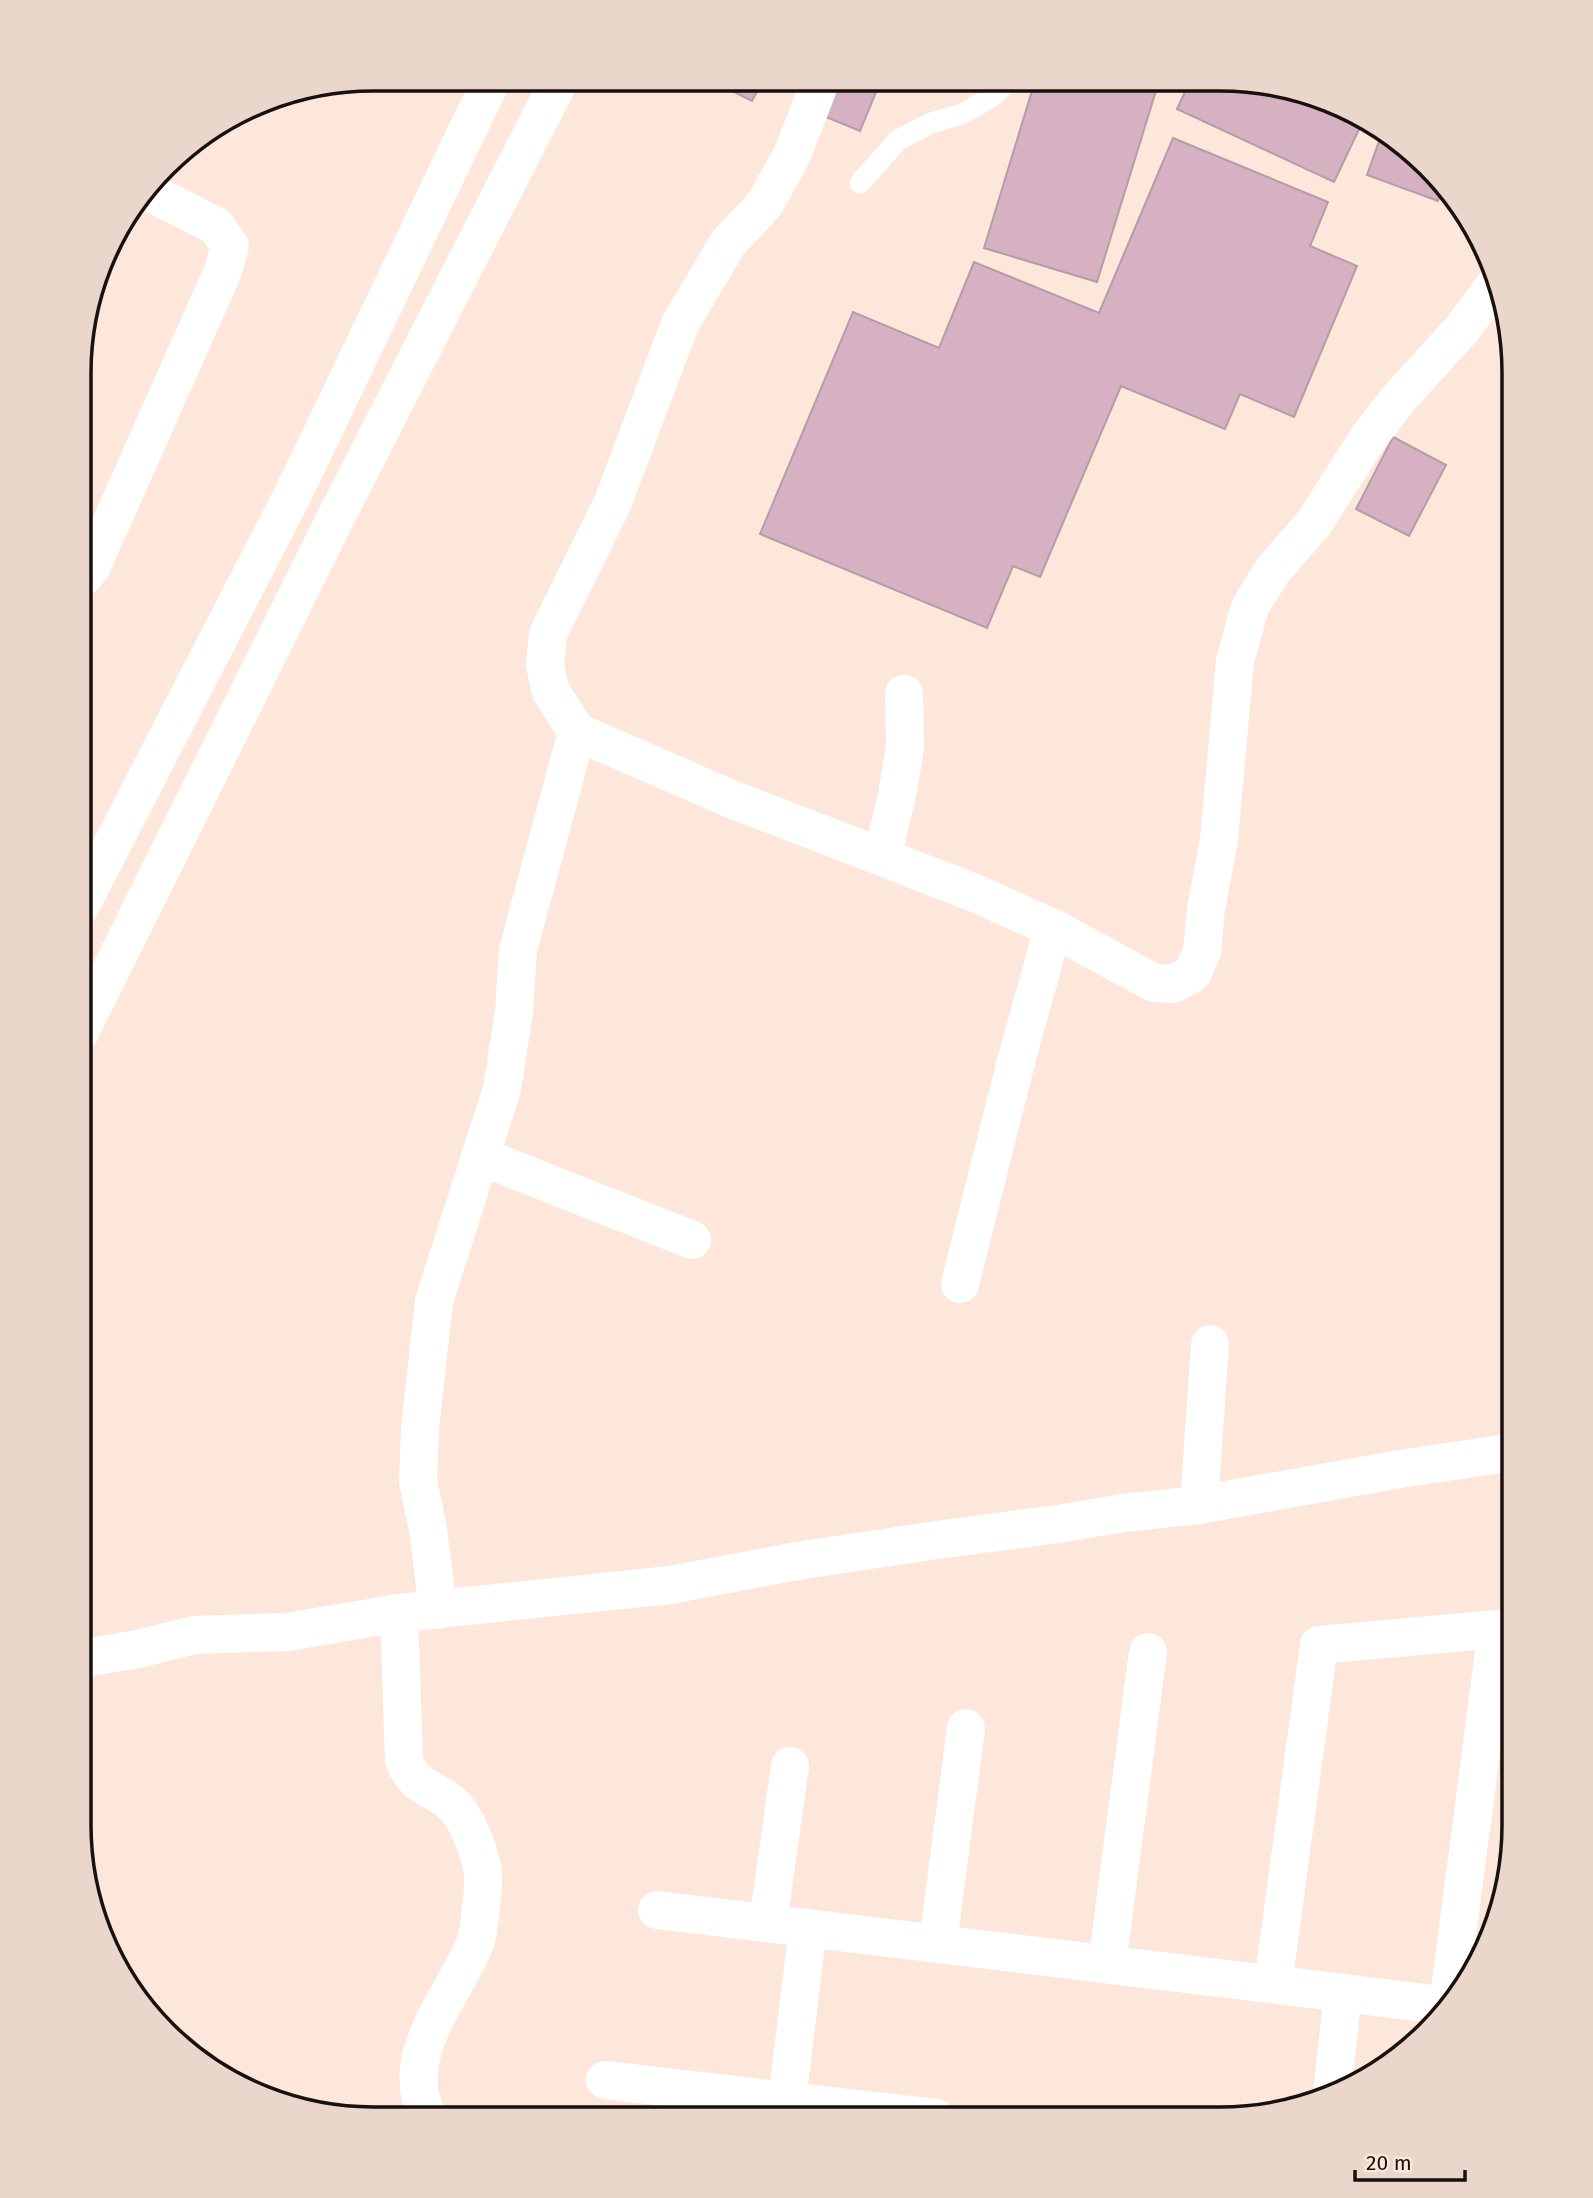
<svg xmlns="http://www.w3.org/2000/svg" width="1593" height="2198" viewBox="0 0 1593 2198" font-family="'Fira Sans',sans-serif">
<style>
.building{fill:#d5b1c1;stroke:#b39da6;stroke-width:2}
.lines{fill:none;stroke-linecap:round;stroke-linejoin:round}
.service{stroke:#fff;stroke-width:21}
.minor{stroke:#fff;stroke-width:38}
.rim{fill:none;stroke:#18110d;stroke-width:3.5}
</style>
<rect width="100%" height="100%" fill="#fde7db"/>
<g class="building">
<polygon points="710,80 763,80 752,101"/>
<polygon points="836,80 881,80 860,131 821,115"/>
<polygon points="1035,81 1159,81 1097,282 984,248"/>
<polygon points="1190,81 1259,81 1332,101 1364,119 1334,182 1177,109"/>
<polygon points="1383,130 1399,139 1441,191 1438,201 1367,175"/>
<polygon points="1173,138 1328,202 1310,246 1357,266 1294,417 1240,394 1225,429 1121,386 1040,577 1013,566 987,628 760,534 853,312 939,348 974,262 1099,313"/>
<polygon points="1393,437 1446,465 1409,536 1356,509"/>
</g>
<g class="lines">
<polyline class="service" points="860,183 898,140 931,123 962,114 990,98 1010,81"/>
<g class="minor">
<polyline points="821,80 792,155 764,205 728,243 680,324 613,502 548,634 545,664 550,690 577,732 731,799 882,857 897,796 905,747 904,694"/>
<polyline points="81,579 91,568 223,271 230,246 216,226 147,191"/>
<polyline points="882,857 977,894 1053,928"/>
<polyline points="80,907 293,494 492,79"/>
<polyline points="80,1032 336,517 560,79"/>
<polyline points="480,1156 692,1240"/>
<polyline points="960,1284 1017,1058 1053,928 1154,983 1173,984 1192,974 1202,952 1206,909 1219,840 1235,661 1250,607 1273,570 1314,523 1368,438 1400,397 1462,329 1494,286"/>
<polyline points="1199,1505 1210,1344"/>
<polyline points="438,1610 428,1529 418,1481 420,1429 434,1301 502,1089 514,1012 518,950 577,732"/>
<path d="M399,1613l5,147c10,27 25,26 46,42 16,12 31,52 33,72 1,12 -4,58 -8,69 -22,55 -79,113 -47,174"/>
<polyline points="79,1659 138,1649 194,1635 287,1632 399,1613 670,1585 797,1561 944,1539 1058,1524 1123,1513 1199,1505 1400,1469 1514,1452"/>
<polyline points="657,1910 1450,2006"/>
<polyline points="768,1923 790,1766"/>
<polyline points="938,1943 966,1728"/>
<polyline points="1107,1964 1148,1652"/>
<polyline points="1273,1984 1319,1645 1497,1629 1514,1630"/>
<polyline points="1448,2005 1497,1629"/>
<polyline points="605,2080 936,2118"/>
<polyline points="1332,2093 1343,1993"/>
<polyline points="787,2101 808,1928"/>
</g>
</g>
<path d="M0 0H1593V2198H0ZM373 91H1220A282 282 0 0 1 1502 373V1825A282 282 0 0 1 1220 2107H373A282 282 0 0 1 91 1825V373A282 282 0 0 1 373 91Z" fill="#ebd6cb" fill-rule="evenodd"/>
<path class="rim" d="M373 91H1220A282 282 0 0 1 1502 373V1825A282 282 0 0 1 1220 2107H373A282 282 0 0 1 91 1825V373A282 282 0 0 1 373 91Z"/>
<path d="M1355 2170v10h110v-10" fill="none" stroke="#18110d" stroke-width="3.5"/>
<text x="1366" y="2170" font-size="21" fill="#18110d" stroke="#fde7db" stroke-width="5" paint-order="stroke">20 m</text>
</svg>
